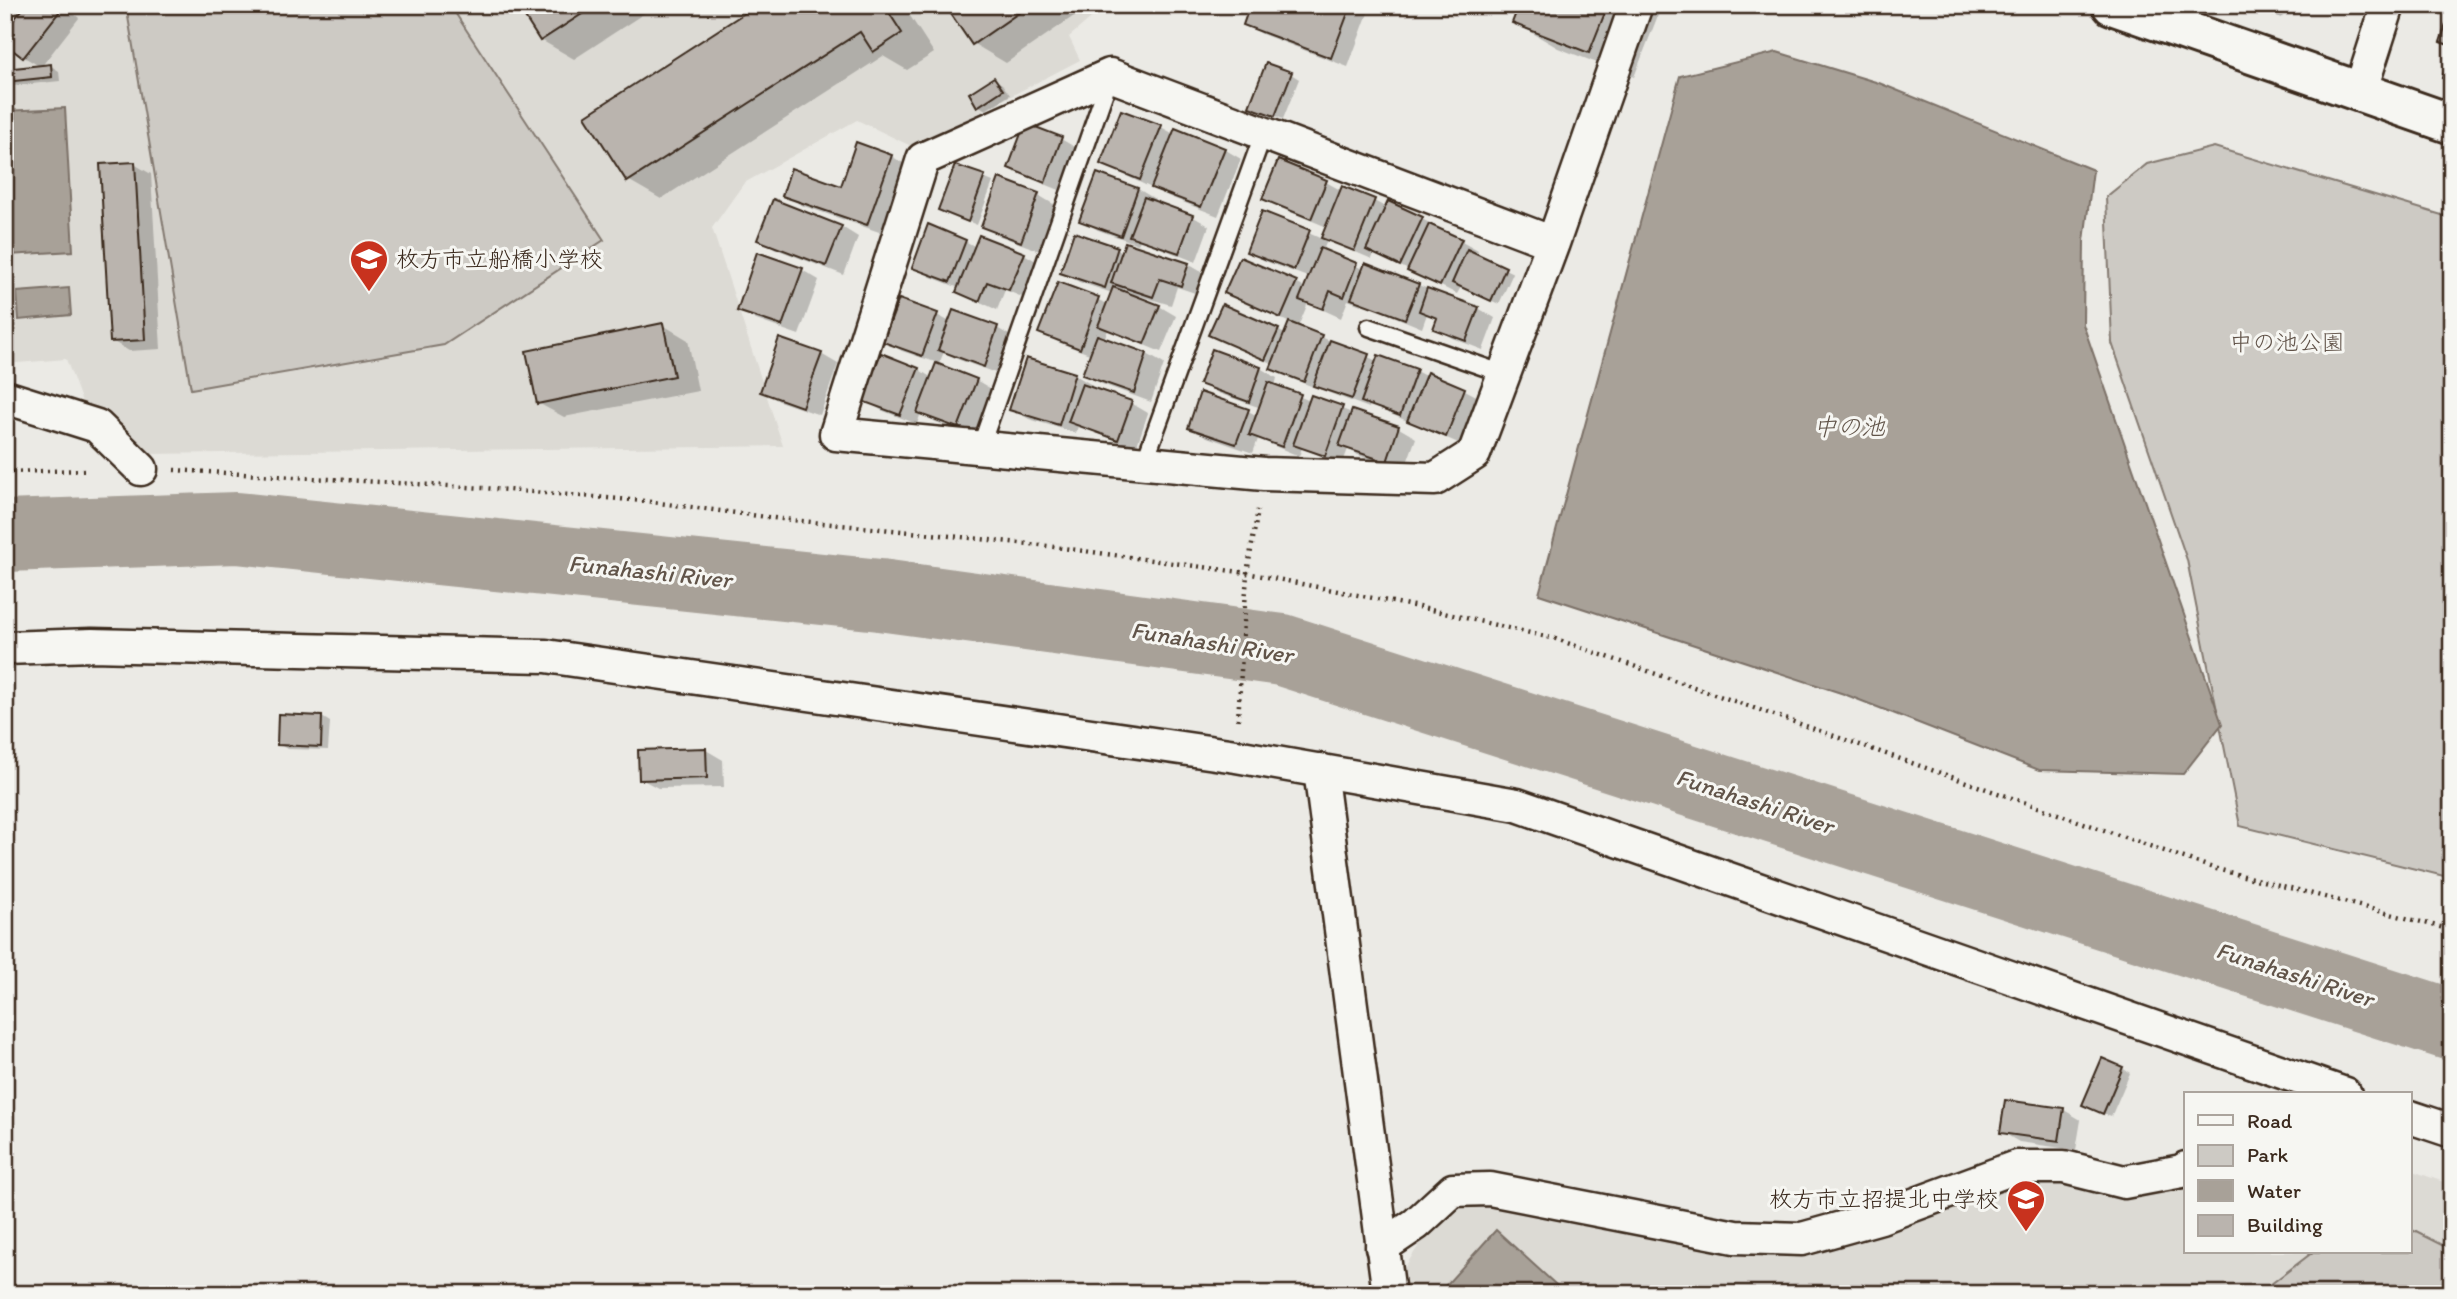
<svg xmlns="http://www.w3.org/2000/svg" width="2457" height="1299" viewBox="0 0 2457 1299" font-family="Itim,'Klee One',sans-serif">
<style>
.built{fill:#dcdad4}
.green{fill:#cdcac4;stroke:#847a71;stroke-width:2}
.water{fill:#a8a198;stroke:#7c7167;stroke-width:2}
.shadow{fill:#0003}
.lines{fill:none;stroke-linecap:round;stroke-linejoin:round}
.river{stroke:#a8a198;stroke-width:72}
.building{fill:#bab4ae;stroke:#3b2a1e;stroke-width:2}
.service-casing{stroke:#3b2a1e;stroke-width:21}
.minor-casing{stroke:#3b2a1e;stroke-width:37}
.tertiary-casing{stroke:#3b2a1e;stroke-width:44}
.path{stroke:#3b2a1e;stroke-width:4.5;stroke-dasharray:2 5;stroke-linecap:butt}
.service{stroke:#f6f6f2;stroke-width:16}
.minor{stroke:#f6f6f2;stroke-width:32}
.tertiary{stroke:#f6f6f2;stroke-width:38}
.labels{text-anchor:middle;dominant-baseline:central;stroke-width:6;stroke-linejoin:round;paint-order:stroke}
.poi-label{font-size:23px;fill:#3b2a1e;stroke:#f6f6f2;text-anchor:start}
.park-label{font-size:23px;fill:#605248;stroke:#f6f6f2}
.water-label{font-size:24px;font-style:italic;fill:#615449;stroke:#f6f6f2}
</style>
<rect width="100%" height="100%" fill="#ebeae5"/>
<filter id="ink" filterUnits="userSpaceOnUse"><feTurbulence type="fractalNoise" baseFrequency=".0143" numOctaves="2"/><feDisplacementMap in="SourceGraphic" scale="14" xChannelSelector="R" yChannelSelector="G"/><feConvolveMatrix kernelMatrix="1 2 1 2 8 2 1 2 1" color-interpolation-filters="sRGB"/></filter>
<g filter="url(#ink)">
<g class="built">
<polygon points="5,5 1106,5 1069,37 1080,60 913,147 857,120 744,183 712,228 783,446 145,454 106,409 82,402 66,359 5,364"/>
<polygon points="2410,1170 2452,1185 2452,1294 1406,1294 1403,1270 1435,1220 1458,1199 1504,1202 1688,1247 1811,1253 2013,1181 2127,1188 2186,1179 2186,1252 2410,1252"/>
</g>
<g class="green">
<polygon points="126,5 450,5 604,240 444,345 191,389"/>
<polygon points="2214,147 2452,218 2452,878 2240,826 2187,560 2112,343 2106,197 2147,164"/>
<polygon points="2410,1229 2452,1250 2452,1294 2258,1294 2313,1252 2410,1252"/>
</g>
<g class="water">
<polygon points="1777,52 1879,83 2093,170 2084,241 2083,324 2222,724 2183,774 2039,770 1844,694 1539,594 1680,76"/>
<polygon points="65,108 73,251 9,255 5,190 5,111"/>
<polygon points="69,288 71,315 19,320 17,292"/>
<polygon points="1496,1230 1566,1294 1438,1294"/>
</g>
<g class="shadow">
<polygon points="28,5 63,5 79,18 41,67 24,57"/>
<polygon points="519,5 657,5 574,59 541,40"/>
<polygon points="761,5 903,5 934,53 907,70 883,56 661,199 628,180"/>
<polygon points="947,5 1090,5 1006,63 974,44"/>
<polygon points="1252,5 1371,5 1348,67 1262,34 1245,24"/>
<polygon points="1488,5 1662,5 1634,77 1558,48 1514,22 1516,16"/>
<polygon points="2246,5 2286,5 2282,18"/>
<polygon points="51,66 59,71 60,81 12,86 5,82 5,71"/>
<polygon points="1291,74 1299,79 1283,119 1251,106"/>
<polygon points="994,79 1002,84 1010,95 986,110 978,105"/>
<polygon points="1026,125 1061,139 1078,149 1062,191 1027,177 1010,167"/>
<polygon points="1161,127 1174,134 1224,149 1241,159 1218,216 1170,197 1102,164"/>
<polygon points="891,156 908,166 885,234 801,205 784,195 842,188"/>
<polygon points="134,164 151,174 161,349 129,351 112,341"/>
<polygon points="956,167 993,182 977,225 940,210"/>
<polygon points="1098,175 1138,189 1155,199 1153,202 1192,216 1209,226 1196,262 1140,240 1138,244 1098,230 1081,220"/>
<polygon points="1326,182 1342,191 1343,189 1374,201 1387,208 1389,204 1422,219 1478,250 1476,255 1513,273 1499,304 1461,287 1457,294 1374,253 1372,259 1327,240 1323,251 1365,270 1418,285 1478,308 1495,318 1483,350 1452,338 1435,328 1438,320 1427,314 1422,328 1362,303 1361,305 1348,300 1341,318 1308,303 1298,327 1377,361 1416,371 1427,377 1428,375 1465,390 1482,399 1463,445 1370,405 1369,408 1290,378 1273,368 1274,364 1210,335 1278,330 1286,335 1290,323 1226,292 1296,283 1305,288 1310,278 1265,261 1248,251 1263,213 1322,239 1327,227 1281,208 1264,199"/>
<polygon points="1038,195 1055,205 1038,250 1000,236 983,226"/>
<polygon points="774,201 842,227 858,237 844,275 776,249 759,239"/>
<polygon points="1075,234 1123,252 1188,264 1205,274 1198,294 1177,287 1171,305 1133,294 1124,289 1123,292 1159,306 1176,316 1161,352 1108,330 1104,339 1147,354 1164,364 1151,402 1102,384 1085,375 1092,355 1058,342 1041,333 1059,284 1108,304 1112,293 1079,282 1062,272"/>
<polygon points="965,241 976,247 1024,254 1041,264 1027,299 1005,290 997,310 958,291 959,288 931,277 914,267"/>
<polygon points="802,270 819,280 799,335 756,320 739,310"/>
<polygon points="937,315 950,322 997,328 1014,338 1001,375 957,359 944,352 938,366 976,380 993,390 975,436 936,422 921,413 917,424 881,410 864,400 918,369 932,378 938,363 902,351 885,341"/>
<polygon points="663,325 688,340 698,391 564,417 538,403"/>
<polygon points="821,354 838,364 820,415 779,401 762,391"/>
<polygon points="1027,360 1075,375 1092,385 1090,389 1131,403 1148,413 1136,448 1078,426 1076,433 1029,419 1012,409"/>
<polygon points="1260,368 1277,378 1275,386 1310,401 1312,397 1352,413 1399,428 1416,438 1404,471 1358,455 1348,449 1342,465 1302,448 1299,456 1258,439 1253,453 1207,437 1190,427 1248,411 1258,416 1261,408 1218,393 1201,383"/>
<polygon points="322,717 330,722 328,750 287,749 279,744"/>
<polygon points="706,750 723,760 724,787 658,788 641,779"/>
<polygon points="2122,1068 2130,1073 2111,1117 2092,1109"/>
<polygon points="2006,1102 2064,1110 2081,1120 2076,1150 2019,1142 2002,1132"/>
</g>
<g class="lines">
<polyline class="river" points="5,536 237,528 880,595 1282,650 2452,1025"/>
</g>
<g class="building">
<polygon points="26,5 61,5 63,7 23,58 5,44 5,30"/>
<polygon points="517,5 596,5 540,41"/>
<polygon points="757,5 884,5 902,33 873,52 860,32 627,182 585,116"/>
<polygon points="945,5 1030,5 972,45"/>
<polygon points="1250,5 1351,5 1331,58 1243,25"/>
<polygon points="1505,5 1608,5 1589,53 1512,23 1517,10"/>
<polygon points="2247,5 2277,5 2273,15"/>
<polygon points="2452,7 2452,46 2440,42"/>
<polygon points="2448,60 2452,62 2452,81 2442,78"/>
<polygon points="1266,63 1292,72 1275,116 1249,107"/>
<polygon points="51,64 52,77 5,82 5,69"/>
<polygon points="994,77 1003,90 977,107 969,93"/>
<polygon points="1121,110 1162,125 1140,180 1100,164"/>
<polygon points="1025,123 1062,137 1045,183 1008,168"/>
<polygon points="1175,128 1225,148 1201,207 1151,188"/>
<polygon points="856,142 892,155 867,225 782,196 791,168 841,186"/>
<polygon points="1278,160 1327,180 1311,219 1262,199"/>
<polygon points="135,162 145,340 110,342 100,164"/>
<polygon points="955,165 985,175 968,222 938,210"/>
<polygon points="1097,173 1138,188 1121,236 1079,221"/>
<polygon points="999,178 1039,193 1021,242 981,227"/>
<polygon points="1342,186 1375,199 1354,251 1321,238"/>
<polygon points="1144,197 1193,215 1179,253 1129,236"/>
<polygon points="773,199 842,226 826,266 757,240"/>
<polygon points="1388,201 1423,217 1400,266 1366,250"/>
<polygon points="1262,211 1310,230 1294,270 1246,252"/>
<polygon points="928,224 966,240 950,282 912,268"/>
<polygon points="1429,224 1462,239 1440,286 1407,271"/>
<polygon points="1074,232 1118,247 1105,288 1060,273"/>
<polygon points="979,235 1025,253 1009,290 987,282 979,302 956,292"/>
<polygon points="1125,242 1189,263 1181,286 1160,279 1153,297 1111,283"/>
<polygon points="1320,248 1357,263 1344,297 1330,291 1323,309 1299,300"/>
<polygon points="1467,249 1506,267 1491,301 1452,283"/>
<polygon points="757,252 803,268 782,326 737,311"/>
<polygon points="1240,257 1297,281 1281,318 1224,293"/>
<polygon points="1365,263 1419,284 1405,319 1351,299"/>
<polygon points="1058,282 1099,297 1080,349 1038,333"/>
<polygon points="1113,287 1160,305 1144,344 1098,326"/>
<polygon points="1427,288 1479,307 1466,341 1433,329 1437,318 1419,311"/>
<polygon points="899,299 938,313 922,356 883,342"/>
<polygon points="1222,304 1279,329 1265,360 1208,335"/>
<polygon points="953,310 998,326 984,367 938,350"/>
<polygon points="1289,322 1322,335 1304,382 1270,369"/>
<polygon points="663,323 674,376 537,404 526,351"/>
<polygon points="1097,335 1147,353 1134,393 1082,375"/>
<polygon points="779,338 822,353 802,407 760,392"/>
<polygon points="1330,340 1369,354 1352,399 1313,386"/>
<polygon points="1212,349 1261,367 1249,402 1199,384"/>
<polygon points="881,353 919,368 900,415 862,401"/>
<polygon points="1378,355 1417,369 1400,416 1361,402"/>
<polygon points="1026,358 1075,373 1059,425 1009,410"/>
<polygon points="936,363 977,379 958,428 917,413"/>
<polygon points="1427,372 1465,388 1446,437 1407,421"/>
<polygon points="1268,382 1301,394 1282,447 1249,435"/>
<polygon points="1082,384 1132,401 1118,440 1068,422"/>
<polygon points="1200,392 1249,409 1236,444 1188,428"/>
<polygon points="1311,395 1343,406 1325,456 1293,445"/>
<polygon points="1352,410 1399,426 1387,462 1339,446"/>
<polygon points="278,714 322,716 321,747 277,745"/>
<polygon points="706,748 707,778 639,780 638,750"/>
<polygon points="2102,1058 2123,1067 2103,1114 2082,1105"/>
<polygon points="2005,1100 2064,1108 2059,1141 2000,1133"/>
</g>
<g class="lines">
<defs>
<g id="service">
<polyline points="1369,327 1504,374"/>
<polyline points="980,448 1110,77"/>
<polyline points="1144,463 1264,132"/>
</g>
<g id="minor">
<polyline points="2360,92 2388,5"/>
<polyline points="1553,243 1110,75 923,159 836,434 1264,474 1435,479 1474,454 1553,243 1636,5"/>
<polyline points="5,397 97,426 141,469"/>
<polyline points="5,648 92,645 546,656 1236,756 1517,805 2345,1094"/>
<polyline points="1320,770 1389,1294"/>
<polyline points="2410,1117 2452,1131"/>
<polyline points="1382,1247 1416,1224 1453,1190 1490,1189 1735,1237 1802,1239 1881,1217 2016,1167 2064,1167 2124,1182 2182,1171 2186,1168"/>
</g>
<polyline id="tertiary" points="2112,5 2452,124"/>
</defs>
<use href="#service" class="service-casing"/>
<use href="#minor" class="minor-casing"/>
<use href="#tertiary" class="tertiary-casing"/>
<g class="path">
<polyline points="174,470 483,488 644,501 782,519 1040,545 1247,573 1418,607 1556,639 2213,868 2452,930"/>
<polyline points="5,472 88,470"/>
<polyline points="1238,720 1247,573 1258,510"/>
</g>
<use href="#service" class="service"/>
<use href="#minor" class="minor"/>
<use href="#tertiary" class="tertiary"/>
</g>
</g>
<defs>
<symbol id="school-pin" viewBox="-11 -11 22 30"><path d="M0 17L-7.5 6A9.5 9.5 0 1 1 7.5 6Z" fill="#c8321e" stroke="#f6f6f2"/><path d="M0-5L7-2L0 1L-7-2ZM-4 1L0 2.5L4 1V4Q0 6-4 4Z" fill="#fff"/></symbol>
</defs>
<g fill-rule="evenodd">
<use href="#school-pin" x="347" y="237" width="44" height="60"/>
<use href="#school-pin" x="2004" y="1177" width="44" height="60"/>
</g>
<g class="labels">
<g class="poi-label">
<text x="396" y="259">枚方市立船橋小学校</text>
<text x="1999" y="1199" text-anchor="end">枚方市立招提北中学校</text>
</g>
<g class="park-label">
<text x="2287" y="342">中の池公園</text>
</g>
<g class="water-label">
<text x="1849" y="426">中の池</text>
<text transform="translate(650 571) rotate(6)">Funahashi River</text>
<text transform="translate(1212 642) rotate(9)">Funahashi River</text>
<text transform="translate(1755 801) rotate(18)">Funahashi River</text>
<text transform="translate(2295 974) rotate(18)">Funahashi River</text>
</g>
</g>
<rect width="2457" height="1299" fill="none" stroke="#f6f6f2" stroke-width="28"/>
<rect x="14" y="14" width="2429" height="1271" fill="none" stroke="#3b2a1e" stroke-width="2.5" filter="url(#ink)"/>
<rect x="2184" y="1092" width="228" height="161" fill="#f6f6f2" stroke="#aba49d" stroke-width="2"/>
<rect x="2198" y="1115" width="35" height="10" fill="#f6f6f2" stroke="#aba49d" stroke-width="2"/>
<text x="2247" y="1128" font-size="21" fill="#3b2a1e">Road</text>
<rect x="2198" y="1145" width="35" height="21" fill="#cdcac4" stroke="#aba49d" stroke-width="2"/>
<text x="2247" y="1162" font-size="21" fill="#3b2a1e">Park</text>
<rect x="2198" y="1180" width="35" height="21" fill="#a8a198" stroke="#aba49d" stroke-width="2"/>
<text x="2247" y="1198" font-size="21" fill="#3b2a1e">Water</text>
<rect x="2198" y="1215" width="35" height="21" fill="#bab4ae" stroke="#aba49d" stroke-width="2"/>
<text x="2247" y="1232" font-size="21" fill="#3b2a1e">Building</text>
</svg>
